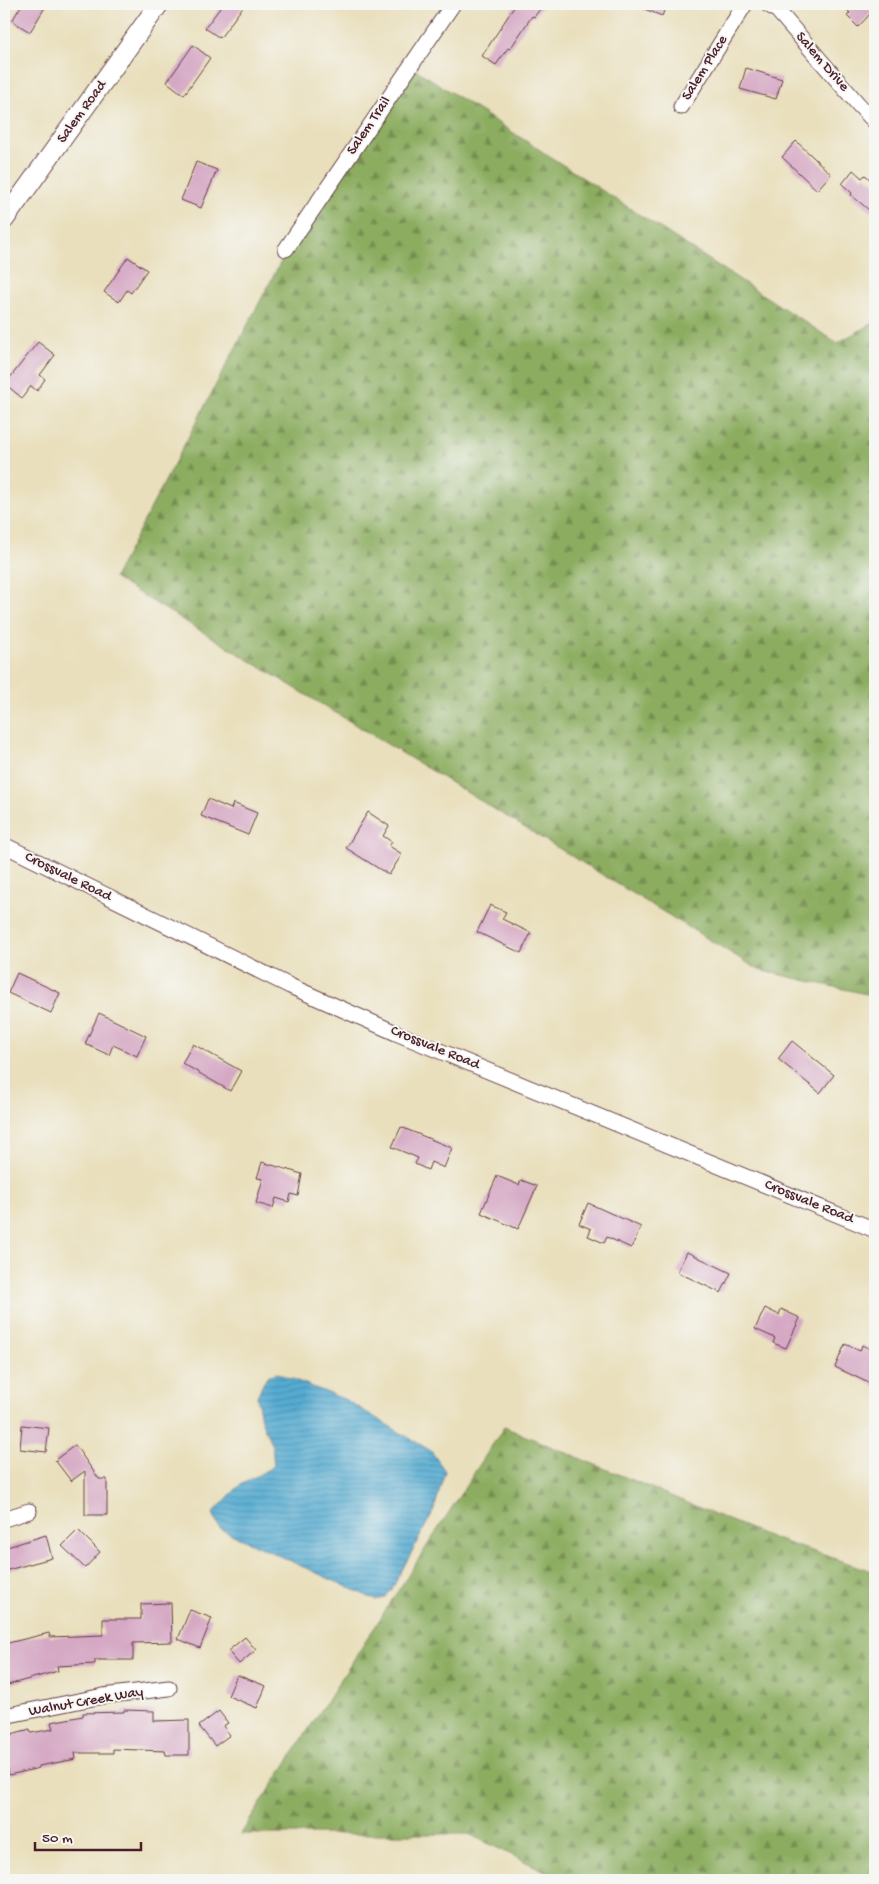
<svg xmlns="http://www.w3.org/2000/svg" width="879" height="1884" viewBox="0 0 879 1884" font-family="'Gochi Hand',sans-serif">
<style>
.forest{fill:url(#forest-firs);stroke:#6b6646}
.water{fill:url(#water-rules);stroke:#50667e}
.building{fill:#d5a8c4}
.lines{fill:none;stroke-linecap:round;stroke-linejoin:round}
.minor-casing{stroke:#623c41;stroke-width:17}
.tertiary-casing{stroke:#623c41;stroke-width:21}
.minor{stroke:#fff;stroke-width:15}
.tertiary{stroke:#fff;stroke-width:19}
.labels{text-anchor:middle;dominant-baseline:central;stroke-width:4;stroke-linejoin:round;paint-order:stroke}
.street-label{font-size:15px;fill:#4a1f2b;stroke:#f6f6f2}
</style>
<defs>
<pattern id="forest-firs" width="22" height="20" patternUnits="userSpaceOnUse" patternTransform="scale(1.25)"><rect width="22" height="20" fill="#8cad61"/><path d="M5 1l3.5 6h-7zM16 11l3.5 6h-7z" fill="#748c50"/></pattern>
<pattern id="water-rules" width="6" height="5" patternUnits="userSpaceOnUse" patternTransform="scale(1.25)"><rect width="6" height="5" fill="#55acd2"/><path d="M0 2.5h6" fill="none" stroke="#488bab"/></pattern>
</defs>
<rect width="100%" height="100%" fill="#f6f6f2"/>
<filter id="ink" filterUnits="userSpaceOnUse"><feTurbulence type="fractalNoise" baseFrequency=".02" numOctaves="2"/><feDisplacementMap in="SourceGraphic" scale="10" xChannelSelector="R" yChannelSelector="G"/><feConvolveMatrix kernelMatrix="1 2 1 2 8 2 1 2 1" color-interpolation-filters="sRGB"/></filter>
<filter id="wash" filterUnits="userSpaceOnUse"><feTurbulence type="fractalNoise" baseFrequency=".0096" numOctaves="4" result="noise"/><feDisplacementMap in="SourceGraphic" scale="20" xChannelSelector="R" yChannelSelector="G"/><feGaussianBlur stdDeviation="1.12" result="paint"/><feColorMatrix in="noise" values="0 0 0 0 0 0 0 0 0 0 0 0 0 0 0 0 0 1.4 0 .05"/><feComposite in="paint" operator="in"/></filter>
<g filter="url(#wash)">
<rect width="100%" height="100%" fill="#e9dfbc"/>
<g class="forest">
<polygon points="412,67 837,343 875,322 875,996 759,970 114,578 285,254"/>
<polygon points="504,1427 772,1538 875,1572 875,1880 563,1880 469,1834 241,1834"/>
</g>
<polygon class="water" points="277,1373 346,1400 431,1451 445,1471 434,1510 392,1589 385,1598 376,1600 220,1529 213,1513 239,1486 274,1466 272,1446 261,1420 257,1396 267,1376"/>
<g id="blocks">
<g class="building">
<polygon points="22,4 47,4 30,32 12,21"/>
<polygon points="223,4 245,4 220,38 205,28"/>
<polygon points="516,4 544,4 534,17 532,16 510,49 508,48 496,65 482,56"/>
<polygon points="632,4 667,4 662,16"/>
<polygon points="841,4 864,4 872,12 858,27 847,16 850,13"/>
<polygon points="193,45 210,58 184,95 167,82"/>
<polygon points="746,68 782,79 776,99 740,89"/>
<polygon points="796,141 831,174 817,190 782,157"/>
<polygon points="196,162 217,170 201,208 181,200"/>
<polygon points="853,170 862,178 865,175 875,183 875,215 851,195 852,193 842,184"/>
<polygon points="128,257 147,270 131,293 127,290 119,302 104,292"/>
<polygon points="38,342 55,355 40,375 45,379 37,391 31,386 22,398 5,384"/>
<polygon points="208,799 231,809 233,803 257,813 248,835 201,816"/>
<polygon points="368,812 389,826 383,836 392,842 389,846 402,854 389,875 346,848"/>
<polygon points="490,905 506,912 502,919 531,933 521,953 477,932"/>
<polygon points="17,973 60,993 51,1013 8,993"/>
<polygon points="99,1013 146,1036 137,1056 113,1045 109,1055 85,1044"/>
<polygon points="792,1041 834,1075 820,1093 778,1059"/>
<polygon points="193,1044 241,1071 230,1091 182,1063"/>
<polygon points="401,1127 452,1148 444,1168 431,1162 428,1170 415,1164 418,1158 392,1147"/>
<polygon points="262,1162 302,1174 298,1196 291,1194 289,1202 276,1198 273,1208 256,1203 263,1179 257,1178"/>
<polygon points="497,1176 519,1185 521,1180 537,1186 518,1229 481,1213"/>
<polygon points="588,1203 641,1227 631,1248 607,1237 604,1243 588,1236 591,1229 579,1224"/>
<polygon points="687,1252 731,1273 721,1293 677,1272"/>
<polygon points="765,1308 779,1315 781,1309 800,1318 786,1348 773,1343 775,1338 755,1329"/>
<polygon points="845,1344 860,1351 862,1345 875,1351 875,1386 835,1367"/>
<polygon points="22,1425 49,1428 46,1452 20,1449"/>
<polygon points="75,1445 99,1479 107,1479 107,1515 85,1515 85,1471 71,1481 55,1460"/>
<polygon points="78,1530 100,1552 85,1568 62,1546"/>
<polygon points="46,1535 52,1558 4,1571 4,1548"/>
<polygon points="171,1603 172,1642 133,1643 133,1660 95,1660 95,1664 57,1666 58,1671 4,1686 4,1644 49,1633 50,1637 103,1635 103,1619 141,1619 141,1604"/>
<polygon points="190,1610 212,1618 200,1648 178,1639"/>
<polygon points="245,1637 256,1650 239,1664 228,1651"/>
<polygon points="237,1675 266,1686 257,1708 228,1696"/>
<polygon points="124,1710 154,1711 154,1721 189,1720 189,1755 166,1755 165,1751 113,1749 113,1753 75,1753 76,1759 39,1766 39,1768 9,1775 4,1751 4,1736 30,1729 31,1733 53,1729 51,1722 83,1716 83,1713 124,1712"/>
<polygon points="219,1711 228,1723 223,1726 230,1735 215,1746 199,1726"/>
</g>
</g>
</g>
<g filter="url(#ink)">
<use href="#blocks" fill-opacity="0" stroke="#623c41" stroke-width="1"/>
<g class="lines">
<defs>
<g id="minor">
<polyline points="767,4 777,10 858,104 875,122"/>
<polyline points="681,107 745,4"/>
<polyline points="286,249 453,4"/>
<polyline points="4,845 290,986 396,1033 875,1230"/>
<polyline points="4,1519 29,1511"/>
<polyline points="4,1716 103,1696 169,1688"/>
</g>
<polyline id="tertiary" points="4,220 159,4"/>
</defs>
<use href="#minor" class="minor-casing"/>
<use href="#tertiary" class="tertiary-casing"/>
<use href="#minor" class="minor"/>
<use href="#tertiary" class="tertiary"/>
</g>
</g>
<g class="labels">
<g class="street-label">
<text transform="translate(822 62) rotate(49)">Salem Drive</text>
<text transform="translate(705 68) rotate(-58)">Salem Place</text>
<text transform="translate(82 112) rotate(-54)">Salem Road</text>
<text transform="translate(369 126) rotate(-56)">Salem Trail</text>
<text transform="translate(68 877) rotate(26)">Crossvale Road</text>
<text transform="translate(435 1048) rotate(22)">Crossvale Road</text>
<text transform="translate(809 1202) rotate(22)">Crossvale Road</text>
<text transform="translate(86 1702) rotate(-10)">Walnut Creek Way</text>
</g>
</g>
<rect width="879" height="1884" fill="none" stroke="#f6f6f2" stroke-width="20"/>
<path d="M35 1842v8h106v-8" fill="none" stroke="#4a1f2b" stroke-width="2.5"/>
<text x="42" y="1842" font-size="15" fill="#4a1f2b" stroke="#f6f6f2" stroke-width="4" paint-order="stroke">50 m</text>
</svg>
